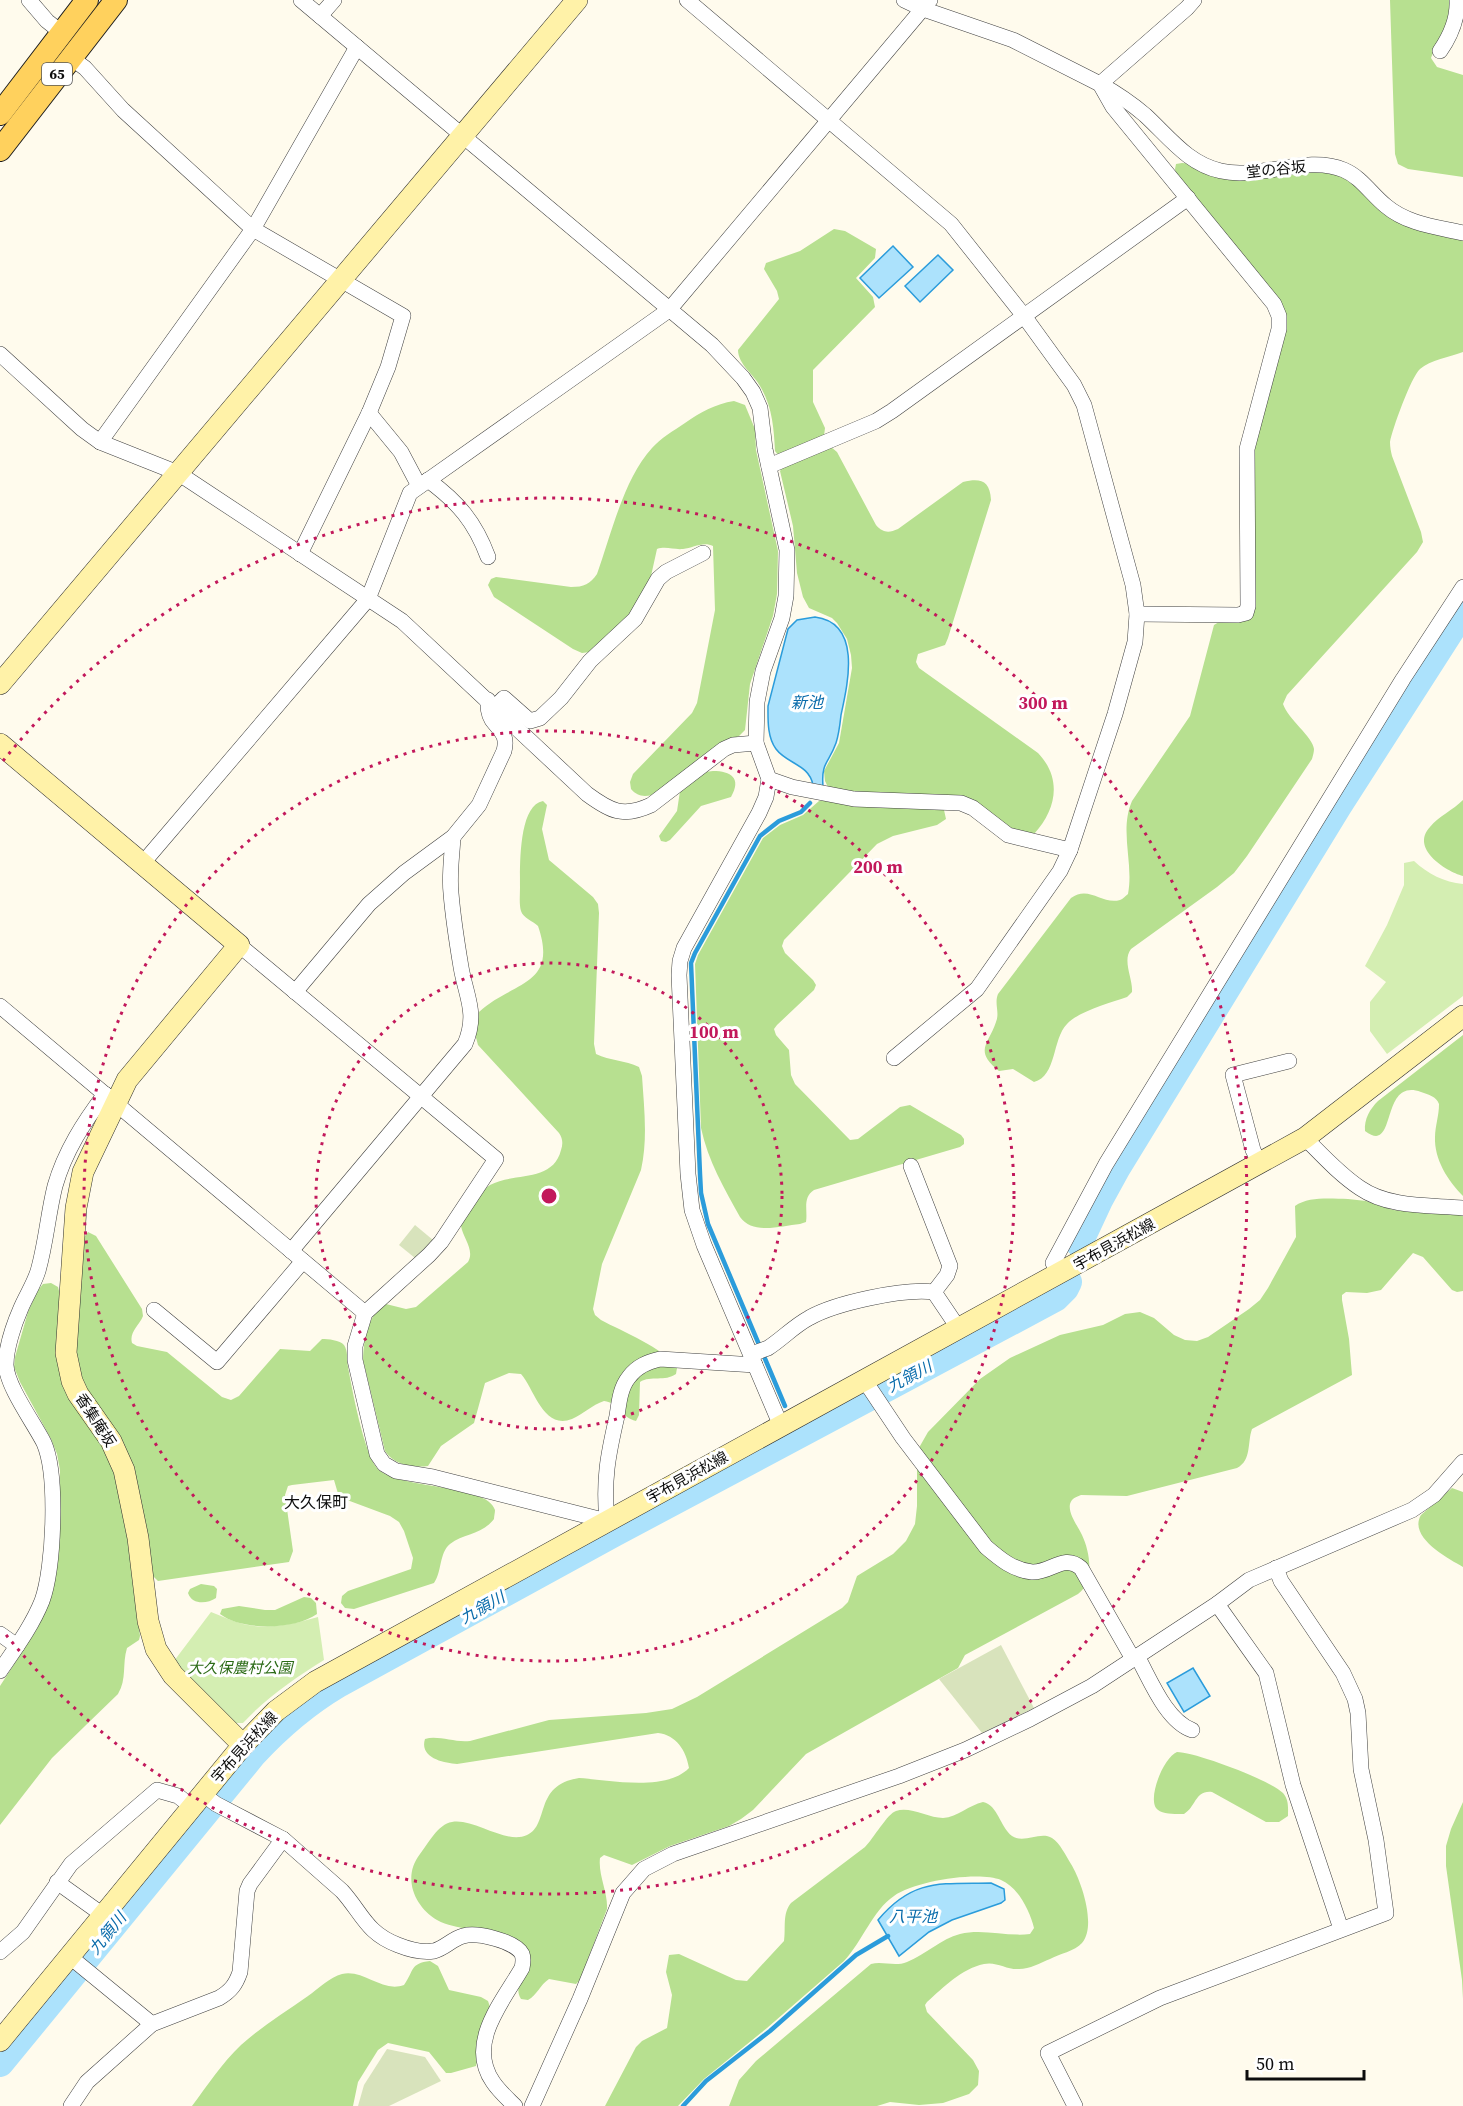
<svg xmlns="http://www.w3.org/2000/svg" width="1463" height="2106" viewBox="0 0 1463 2106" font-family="'Source Serif 4','Noto Sans JP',serif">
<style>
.green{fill:#d4eeb2}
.forest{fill:#b7e090}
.cemetery{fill:#d8e3bc}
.water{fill:#ace2fc;stroke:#2b9cdb;stroke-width:1.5}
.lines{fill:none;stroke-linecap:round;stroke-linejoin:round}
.stream{stroke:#2b9cdb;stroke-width:4.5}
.river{stroke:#ace2fc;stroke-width:28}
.street-casing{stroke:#404040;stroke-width:16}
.secondary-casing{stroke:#2f2f2f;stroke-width:22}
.primary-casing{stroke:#1e1e1e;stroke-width:24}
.street{stroke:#fff;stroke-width:15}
.secondary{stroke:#fff2a8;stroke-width:21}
.primary{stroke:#ffd15d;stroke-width:22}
.ring{fill:none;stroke:#c2185b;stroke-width:3;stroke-dasharray:3 6}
.labels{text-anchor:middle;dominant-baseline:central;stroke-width:6;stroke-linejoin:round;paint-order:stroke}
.shield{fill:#fff;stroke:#565656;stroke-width:1.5}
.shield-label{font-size:14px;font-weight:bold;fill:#0d0d0d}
.street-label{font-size:15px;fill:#0d0d0d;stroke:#fff}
.park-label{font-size:15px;font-style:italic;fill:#2c6b17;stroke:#fff}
.water-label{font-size:16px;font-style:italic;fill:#0a6cab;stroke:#fff}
.neighbourhood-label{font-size:16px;fill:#0d0d0d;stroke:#fff}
.centre{fill:#c2185b;stroke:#fff;stroke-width:3}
.ring-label{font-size:18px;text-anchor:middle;font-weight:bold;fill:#c2185b;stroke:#fff;stroke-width:6;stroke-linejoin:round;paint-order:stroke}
</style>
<rect width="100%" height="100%" fill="#fffbed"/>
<g class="green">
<path d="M1414,861c14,13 30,21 49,23v112l-76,58 -17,-23v-29l16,-20 -21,-16 22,-41 17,-40v-22z"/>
<path d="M211,1612c11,4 21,9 32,12 24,6 51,0 75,-7l6,43c-29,18 -58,38 -81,63h-7l-62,-62z"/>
</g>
<g class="forest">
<path d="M1390,0h62c0,12 -5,29 -11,40 -4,6 -8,11 -10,18l6,9 26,8v102l-55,-8 -10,-5 -3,-10z"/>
<path d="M1182,163l133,8 28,5 12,8 28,27 80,28v113c-13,5 -33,8 -43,17 -9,8 -28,61 -30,73 0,5 1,10 2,14l29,76 2,10 -6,10 -130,143 -4,9c5,15 30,33 31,45 0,3 -1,6 -2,10l-65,97 -13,17 -17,14 -86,62c-9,12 2,29 1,43l-5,5c-17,6 -48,14 -60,27 -15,15 -10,52 -33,58l-21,-13 -14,2c-26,-21 -10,-27 -3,-49 4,-10 -2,-18 2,-28l73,-96c18,-13 31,7 49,2 3,-1 5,-4 8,-6 6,-31 -9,-63 4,-93l58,-85 24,-91 5,-3 20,-1 14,-172 31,-119 -108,-156 -1,-5 1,-5z"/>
<path d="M834,229l11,2 31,18 -1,9 -19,20 17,19 2,10 -62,63v32l12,26 -1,8 -46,19 -3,-4c-1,-23 -3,-45 -15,-65 -6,-11 -22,-22 -22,-36l41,-51 -2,-8 -13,-22 2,-6 34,-12z"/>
<path d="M734,401l11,4 10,24 1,21 22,101 -1,43 -4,22 -23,68 -5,46 -6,6 -18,8 -69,51c-9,2 -15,1 -21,-6l-1,-7 3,-8 59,-61 5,-10 18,-93 -2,-64c-10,-5 -20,2 -30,3 -9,1 -17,-3 -26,0l-6,27 -12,29 -49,47 -8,1 -9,-4 -79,-52 -6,-12 3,-6 5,-2 75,10c13,0 19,-3 26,-13 14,-39 27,-96 55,-126 9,-10 21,-17 33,-25 16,-11 30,-19 49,-22z"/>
<path d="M831,447l6,5 39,73c7,8 13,8 22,4l65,-47c17,-4 27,-2 28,18l-43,138 -3,7 -27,9 -2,8 3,6 119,85c24,25 19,56 -4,81l-24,-4 -34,-27 -102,-8 -46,-8 -3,-6 -1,-10 15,-28 13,-75 -1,-13 -4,-16 -10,-16 -5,-5 -23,-10 -6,-11 -6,-24 -4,-47 -13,-55 2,-3z"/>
<path d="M713,771c18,0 29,7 18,26l-30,9 -31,34 -4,2 -5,-1 -2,-5 18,-25 3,-20 25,-19z"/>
<path d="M828,800l108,8 8,2 2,9 -9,6 -44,11 -16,8 -93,96 -2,6 3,7 28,27 3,5 -2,5 -37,35 -3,4 2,6 13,15 2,25 4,9 55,56 8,-1 42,-32 10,-2 51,30 3,4v5l-4,3 -146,43c-12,8 -6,20 -8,32l-6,2c-20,2 -47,11 -60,-7 -16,-29 -32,-56 -39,-89l-6,-164 3,-9 65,-117 17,-13 23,-10 16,-14z"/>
<path d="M1463,800v76c-18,-5 -53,-28 -33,-49 9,-11 23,-17 33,-27z"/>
<path d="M543,801l4,4 -5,24 7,31 44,37 5,7 1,9 -5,131 2,10c14,7 29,6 43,13l3,9c2,31 6,63 -1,94l-39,94 -9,45 2,6 6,5c22,12 62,27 76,48l-1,6c-11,8 -25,1 -36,8l-1,33 -3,6c-14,-3 -17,-18 -32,-20 -12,4 -21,13 -32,18 -29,11 -37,-29 -51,-45l-12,-1 -24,10 -11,40 -33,23 -13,20c-16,2 -34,-1 -43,-15l-22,-91c1,-21 4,-45 23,-56l20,5 10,-2 52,-45c7,-12 -5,-24 -7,-36 5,-13 18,-34 29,-41 23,-13 63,-2 71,-35 2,-6 2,-11 -2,-17l-81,-88 -3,-11 4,-22c33,-31 80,-25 59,-86 -5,-5 -15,-8 -17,-15 -2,-7 -1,-16 -1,-24 0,-18 -2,-82 23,-86z"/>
<path d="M1463,1035v161c-15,-15 -29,-37 -28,-59 0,-11 4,-21 4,-33 -3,-8 -10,-9 -18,-12 -42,-15 -23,64 -56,39 -1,-12 5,-22 13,-30z"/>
<path d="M1348,1199l18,2 27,9 70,5v76l-6,1 -5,-2 -29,-33 -10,-4 -32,37 -14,3 -21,-1 -4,3v5l7,39 3,36 -100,54c-5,14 0,31 -15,39l-110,28 -46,-1c-5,2 -9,3 -11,9 -2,10 8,22 12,31 8,17 13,46 -4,59l-113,61 -7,13 -152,86 -53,56 -12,9 -12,7 -59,20 -38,19 -28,-10 -4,3c-2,17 8,34 7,51l-27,71 -4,4 -27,-5c-9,6 -12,16 -21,21l-7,-1c-8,-12 4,-27 9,-39 -20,-10 -41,-23 -62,-30 -10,-4 -21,-4 -31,-10 -23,-14 -35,-43 -17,-66 8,-10 18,-30 32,-32 22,-4 54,23 75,13 23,-10 6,-50 52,-57 30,2 87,14 110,-10 -3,-18 -13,-33 -31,-35l-201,31c-13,-1 -38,-6 -32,-25 13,-4 30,4 45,2l79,-21 97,-7 26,-4 25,-12 145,-89 6,-6 9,-26 36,-22 13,-13 9,-17 2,-18v-44l3,-16 8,-14 52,-53 30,-21 50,-23 43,-10 22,-11 15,-2 14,6 20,17 11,5 12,1 11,-4 41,-28 11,-9 8,-12 28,-51 -1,-31c14,-10 37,-7 53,-7z"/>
<path d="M88,1232l8,4 46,73 1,7c-4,10 -14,16 -11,27l5,3 30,6 55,45 9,3 8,-4 41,-47 30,2 12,-12c6,0 18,1 22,6 4,5 3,16 4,22 4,22 16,86 29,101 19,22 110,15 118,42 0,3 -1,6 -1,9 -12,16 -30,14 -44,25 -11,9 -8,28 -16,39l-80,26 -9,-1 -4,-5 1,-7 6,-5 63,-22 2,-11 -9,-27 -5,-9 -9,-6 -51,-19 -5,-17 -42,5 -4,1 -3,9 8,56 -4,11 -131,19 -5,-5 -73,-198 -5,-25 8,-114z"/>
<path d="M51,1283l7,4 2,8 -3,59 2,15 4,15 40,62 12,27 13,67 12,96 -1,4 -12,8c-5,16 0,31 -9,46l-66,64 -52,67v-139l37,-57 12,-26 8,-35 3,-46v-52l-3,-16 -6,-15 -31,-57 -6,-15 1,-10 13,-45 10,-22 5,-6z"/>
<path d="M1452,1488l11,4v75c-16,-9 -55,-30 -42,-52z"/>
<path d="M201,1584l13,2 3,3 -1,9c-9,6 -24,7 -28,-5l2,-4z"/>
<path d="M304,1597l7,1 5,5 1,11c-22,16 -75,17 -97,0l2,-5 17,-3 26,4h10z"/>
<path d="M1177,1752c18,0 93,28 106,41 6,7 5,14 5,23l-9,6h-13l-54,-30c-17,-2 -16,15 -28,22 -8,0 -23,1 -28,-6 -8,-12 8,-51 21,-56z"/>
<path d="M983,1802c15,3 17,25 29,34 12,8 28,-5 40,2 8,5 14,18 19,26 10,16 26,62 11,79 -7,8 -23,11 -32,16 -10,4 -20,10 -31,10 -12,1 -23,-8 -35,-5 -23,5 -40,23 -57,38l-2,3 2,7 46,48 6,11 -1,14 -9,9 -26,9 -24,2 -29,-3 -13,4h-148l10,-26 17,-19 115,-97c12,-3 24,3 36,-2 19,-8 34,-23 53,-28 23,-6 47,3 70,0l4,-6c-4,-17 -16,-41 -33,-48 -23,-9 -86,1 -107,16 -22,15 -31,45 -50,65l-77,67 -63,51 -26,27h-73l31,-59 6,-6 25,-13 5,-33 -6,-23 3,-17 10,-1 57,26 11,1 37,-40c2,-13 -2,-27 7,-38l74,-56c8,-8 23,-34 31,-36 14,-5 32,7 47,7 15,-1 26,-13 40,-16z"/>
<polygon points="1463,1802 1463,1999 1462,1980 1446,1866 1446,1846 1451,1829"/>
<path d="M430,1961l8,5 11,24 32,7 7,4 2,6 -14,59 -25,7h-5l-17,-21 -41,-9 -10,7 -20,32 -5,24h-161c15,-20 30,-43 49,-61 20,-18 44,-33 67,-49 10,-7 22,-19 34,-22 22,-5 40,19 62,11 10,-14 6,-22 26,-24z"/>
</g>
<g class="cemetery">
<polygon points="415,1225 433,1240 415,1258 399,1245"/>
<polygon points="1001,1645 1034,1708 982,1733 939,1679"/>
<polygon points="387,2049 425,2057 441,2081 389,2106 358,2106 364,2085"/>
</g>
<g class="water">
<polygon points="893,246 913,267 879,298 860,278"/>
<polygon points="938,255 953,270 920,302 905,286"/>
<path d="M815,617c47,6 33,66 26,98 -1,9 -2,19 -5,28 -7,20 -15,19 -13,43l-10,-1c-4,-21 -26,-21 -37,-36 -9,-12 -8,-30 -8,-43l20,-77 9,-9z"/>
<polygon points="1193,1668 1210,1696 1184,1712 1167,1683"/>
<path d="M991,1883l13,6 1,11 -4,3 -49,17 -23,12 -30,24 -21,-36c35,-42 63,-36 113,-37z"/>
</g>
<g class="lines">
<g class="stream">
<polyline points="785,1406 708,1224 701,1193 700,1174 691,963 695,953 760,836 779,821 801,812 810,803"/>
<polyline points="800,1431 801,1433"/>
<polyline points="683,2106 706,2081 770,2031 856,1955 888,1936"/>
</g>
<g class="river">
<polyline points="1079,1243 1099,1200 1116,1169 1338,806 1463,611"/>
<path d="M0,2063l253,-309c26,-28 53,-51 85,-70l276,-151 441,-235 10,-10 3,-6"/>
</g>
<defs>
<g id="street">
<polyline points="29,0 47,21 62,33"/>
<polyline points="301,0 712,345 743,378 753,392 760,408 765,449 787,550 786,596 782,618 763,671 757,702 756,743 769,779 766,797 759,813 684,948 680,961 679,975 688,1174 692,1210 704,1245 781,1426"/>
<polyline points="687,0 951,224 1024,316 1074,385 1084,405 1133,585 1137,614 1135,642 1115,714 1070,850 1060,871 977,989 894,1058"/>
<polyline points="904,0 923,9 1013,40 1100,84 1113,107 1274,304 1279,316 1279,329 1247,449 1248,606 1246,613 1238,615 1137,614"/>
<path d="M1194,0l-7,8 -87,76c16,9 31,19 45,31 24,22 43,49 76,56 39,9 86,-17 123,-1 17,7 28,25 42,36 21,18 51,21 77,27"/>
<polyline points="320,16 334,0"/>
<path d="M1440,51c11,-16 18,-32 17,-51"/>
<polyline points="70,57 85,68 123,110 253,229 403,316 388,367 369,413 300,554"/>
<path d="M0,354l82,75 18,13 78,31 224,148 185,173c23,17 36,24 64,11l73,-56 9,-4 23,-2"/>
<polyline points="369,413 401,452 419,486"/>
<polyline points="100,442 253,229 357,47"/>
<polyline points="769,466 876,421 892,411 1188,198"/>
<path d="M428,480c30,22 47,42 60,77"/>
<polyline points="495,707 504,698 530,721 540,718 561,698 590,661 635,619 658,579 666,572 703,553"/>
<polyline points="769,779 792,787 854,799 961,803 973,808 1008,835 1070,850"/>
<polyline points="142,864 368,599 410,493 669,310 930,0"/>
<path d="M239,945l257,214 -55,83 -12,13 -64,58 -10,33v14l22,94 7,10 12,7 37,6 174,44c-4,-41 1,-66 10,-105 2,-13 3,-28 12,-39 8,-11 19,-15 31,-18l95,6"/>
<path d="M295,992l74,-88 35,-31 49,-36 26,-32 25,-54c4,-16 -3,-19 -12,-31 -4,-6 -4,-13 -4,-20"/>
<polyline points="0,1006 365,1313"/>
<path d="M1305,1138c17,17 34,36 55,50 29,20 69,17 103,20"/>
<polyline points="1260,1164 1253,1150 1233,1075 1289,1061"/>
<polyline points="911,1166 950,1266 947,1275 934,1292"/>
<path d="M291,1251l174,-207c13,-31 1,-47 -4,-77 -4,-24 -8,-49 -10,-74 -2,-18 1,-37 2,-56"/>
<polyline points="1059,1274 1053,1263 1106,1164 1403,679 1463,587"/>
<polyline points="154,1310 217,1362 303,1261"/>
<path d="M751,1355c5,-3 12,-5 17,-7 14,-9 26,-22 41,-30 26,-15 95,-30 125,-26l25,37"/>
<path d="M865,1381l38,57 83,109c14,12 27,23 46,25 19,1 32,-19 49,-4l52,91"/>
<polyline points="1217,1604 1266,1673 1293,1785 1341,1929"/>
<polyline points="0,1634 17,1646"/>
<path d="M1137,1656c13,23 29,65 55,74"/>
<path d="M0,1671c15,-22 32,-45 42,-70 12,-33 16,-126 2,-158 -10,-20 -37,-56 -38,-78 0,-17 8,-41 15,-57 5,-12 13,-24 17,-37 8,-28 10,-57 17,-85 10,-35 29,-64 50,-92"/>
<path d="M203,1794l13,10 67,35 59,52c20,22 24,42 56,54 10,4 24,8 36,6 11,-3 18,-12 29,-15 14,-4 52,5 59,18 2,5 1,9 0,14 -19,33 -56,75 -29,114 6,9 14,16 22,24"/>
<polyline points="57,1882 103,1915"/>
<polyline points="0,1952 23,1932 71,1864 157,1790 178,1796 192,1807"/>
<polyline points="69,1956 152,2024"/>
<path d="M71,2106l16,-24 65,-58 67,-26c12,-7 17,-14 21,-26l7,-81 3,-7 33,-45"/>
<polyline points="532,2106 580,1999 623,1893 644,1869 673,1854 899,1776 965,1750 1030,1719 1092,1686 1217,1604 1249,1580 1412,1510 1434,1495 1463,1462"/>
<polyline points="1075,2106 1048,2053 1160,1998 1386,1913 1376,1840 1361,1769 1358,1713 1355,1699 1343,1673 1281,1581 1276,1568"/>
</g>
<g id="secondary">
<polyline points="0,684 577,0"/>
<polyline points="0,744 239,945 127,1080 83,1172 76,1208 66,1353 72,1381 78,1394 111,1441 124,1470 138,1538 148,1621 156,1649 173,1675 243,1745"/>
<polyline points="0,2041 243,1745 276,1711 315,1682 1305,1138 1463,1016"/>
</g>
<g id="primary">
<polyline points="0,114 87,0"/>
<polyline points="0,150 116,0"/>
</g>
</defs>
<use href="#street" class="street-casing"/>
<use href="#secondary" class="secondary-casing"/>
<use href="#primary" class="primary-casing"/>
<use href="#street" class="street"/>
<use href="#secondary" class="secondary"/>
<use href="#primary" class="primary"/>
</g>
<g class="ring">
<circle cx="549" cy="1196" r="233"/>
<circle cx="549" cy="1196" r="465"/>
<path d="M3 761A698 698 0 1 1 3 1631"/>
</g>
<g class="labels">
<rect class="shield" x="42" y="63" width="30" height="22" rx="4.5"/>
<g class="shield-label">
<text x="57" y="74">65</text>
</g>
<g class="street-label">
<text transform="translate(1276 169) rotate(-6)">堂の谷坂</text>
<text transform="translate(1114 1244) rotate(-29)">宇布見浜松線</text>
<text transform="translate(96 1420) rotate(57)">香集庵坂</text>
<text transform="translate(687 1477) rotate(-29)">宇布見浜松線</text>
<text transform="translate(244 1747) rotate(-48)">宇布見浜松線</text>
</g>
<g class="park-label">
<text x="240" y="1667">大久保農村公園</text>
</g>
<g class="water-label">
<text x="807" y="702">新池</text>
<text transform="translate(909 1376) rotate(-28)">九領川</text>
<text transform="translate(482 1607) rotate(-29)">九領川</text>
<text x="913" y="1916">八平池</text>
<text transform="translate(107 1933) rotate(-51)">九領川</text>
</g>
<g class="neighbourhood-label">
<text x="316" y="1502">大久保町</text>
</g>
</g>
<circle cx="549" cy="1196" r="9" class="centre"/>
<g class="ring-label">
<text x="1043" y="709">300 m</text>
<text x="878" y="873">200 m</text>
<text x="714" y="1038">100 m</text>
</g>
<path d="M1247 2070v9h117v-9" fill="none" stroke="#0d0d0d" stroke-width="3"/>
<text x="1256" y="2070" font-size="18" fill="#0d0d0d" stroke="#ffffff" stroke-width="4.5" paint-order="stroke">50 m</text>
</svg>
